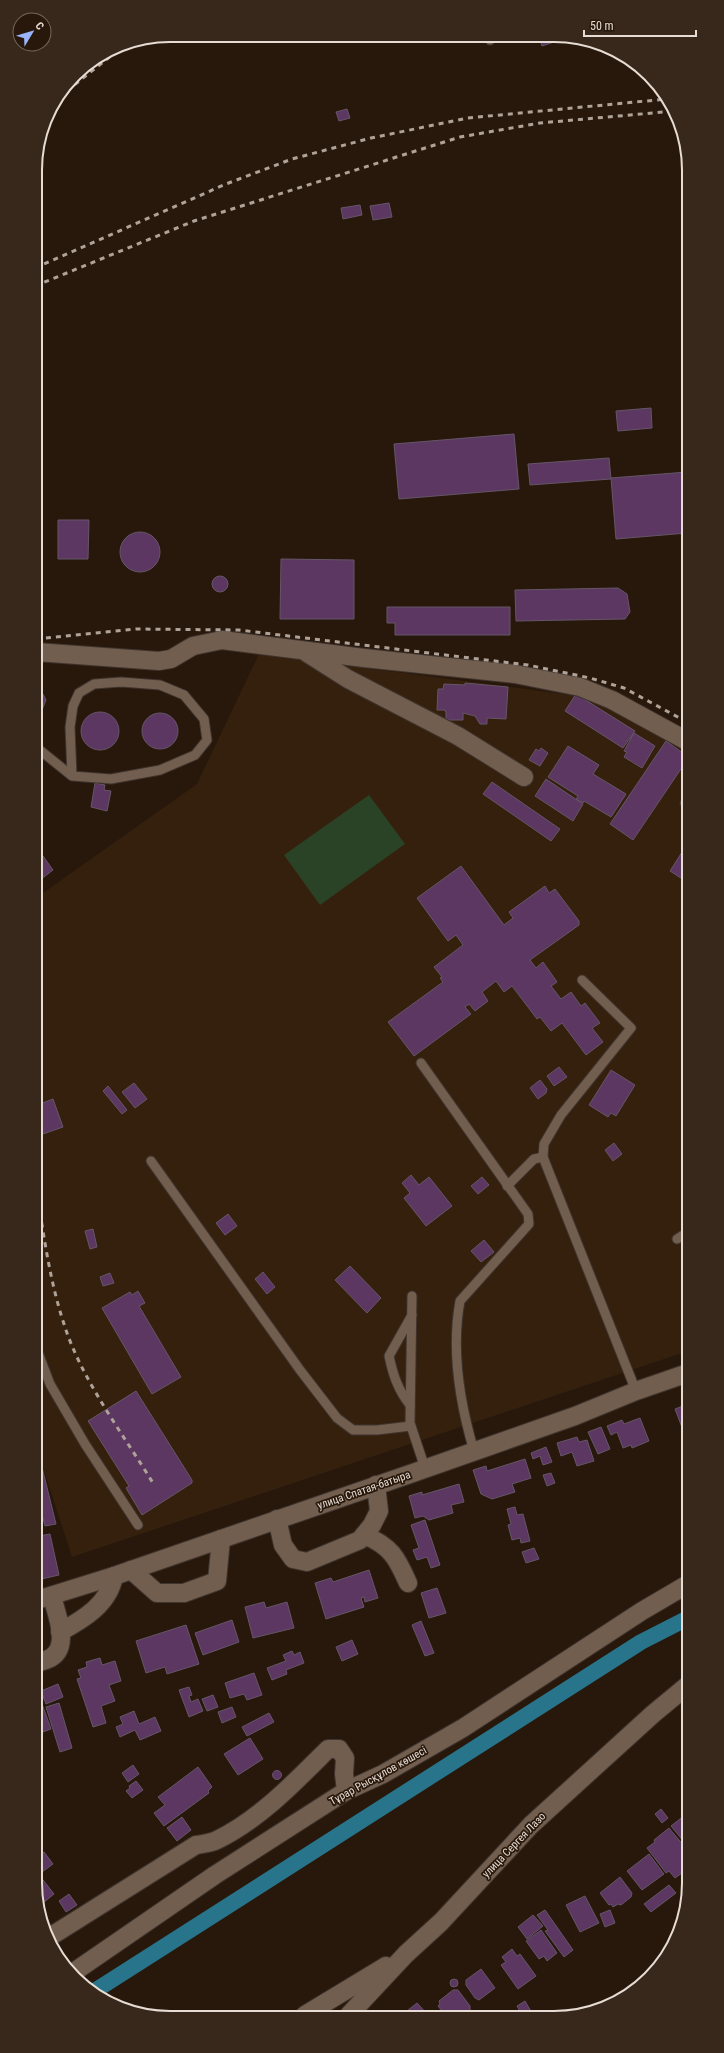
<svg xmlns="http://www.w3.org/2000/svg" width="724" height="2053" viewBox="0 0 724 2053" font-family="'Roboto Condensed',sans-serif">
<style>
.built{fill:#35200d}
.green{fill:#2a4226}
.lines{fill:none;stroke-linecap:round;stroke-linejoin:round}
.canal{stroke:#27748b;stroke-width:16}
.building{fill:#5b3761;stroke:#655668}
.service-casing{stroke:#3f342e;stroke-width:11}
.minor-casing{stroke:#3f342e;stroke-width:20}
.service{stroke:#715e4f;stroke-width:9}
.minor{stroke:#715e4f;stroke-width:18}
.rail{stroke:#afa298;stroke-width:3;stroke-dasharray:5 5;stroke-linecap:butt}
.labels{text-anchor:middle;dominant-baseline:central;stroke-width:3.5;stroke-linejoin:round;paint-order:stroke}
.street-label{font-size:11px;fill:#e7dcd3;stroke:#28180b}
.rim{fill:none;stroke:#e7dcd3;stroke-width:2}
</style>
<rect width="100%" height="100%" fill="#28180b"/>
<polygon class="built" points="259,654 586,697 687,747 688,1351 72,1557 37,1449 36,898 197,784"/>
<polygon class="green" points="369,795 405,844 320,905 284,855"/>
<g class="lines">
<polyline class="canal" points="93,1992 641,1642 688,1618"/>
</g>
<g class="building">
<polygon points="539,37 556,37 557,41 542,46"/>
<polygon points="347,109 350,118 339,121 336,112"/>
<polygon points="389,203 392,217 373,220 370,206"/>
<polygon points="360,205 362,215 343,219 341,208"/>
<polygon points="651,408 652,428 618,431 616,411"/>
<polygon points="514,434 519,489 399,499 394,444"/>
<polygon points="609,458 611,479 530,485 528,464"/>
<polygon points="687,472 687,533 616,539 611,478"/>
<polygon points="58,520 89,520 88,559 58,559"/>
<circle cx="140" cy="552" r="20"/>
<polygon points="281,559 354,560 354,619 280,619"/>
<circle cx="220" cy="584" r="8"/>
<polygon points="618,588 627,594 630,612 625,619 516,621 515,590"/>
<polygon points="387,607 510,607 510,635 395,635 395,623 387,623"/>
<polygon points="465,683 508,687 506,719 487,718 487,724 480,724 475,716 463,713 463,720 446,720 446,712 444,710 437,710 438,689 443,689 444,684 465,685"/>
<polygon points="36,690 43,694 46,700 42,710 36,713"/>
<polygon points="576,694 635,731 623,748 565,711"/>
<circle cx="100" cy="731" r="19"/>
<circle cx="160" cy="731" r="18"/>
<polygon points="634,733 655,746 642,768 624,757 627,752 624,751"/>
<polygon points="666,741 687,756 687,760 633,840 610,824"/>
<polygon points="568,746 599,765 593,774 626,794 611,817 584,801 583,803 576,799 578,796 548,777"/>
<polygon points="541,748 548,753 540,766 529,760 536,749 539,751"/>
<polygon points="546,779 583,804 573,821 535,796"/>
<polygon points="492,782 560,829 551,841 483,794"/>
<polygon points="95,783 105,785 104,790 111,791 107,811 91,807"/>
<polygon points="684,849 687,851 687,882 670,871"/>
<polygon points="43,856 53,870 36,883 36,862"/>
<polygon points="461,866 504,925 513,918 509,912 545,886 549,893 555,889 579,921 579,925 530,960 536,968 543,962 557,982 551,986 561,999 571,992 581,1006 585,1003 600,1023 592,1028 603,1042 586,1055 562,1023 551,1031 540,1017 537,1019 512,986 504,992 496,981 482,992 488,1001 475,1011 469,1004 465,1007 471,1014 414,1056 388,1022 443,982 440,978 442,977 434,967 463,945 456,935 448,941 417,898"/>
<polygon points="559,1067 567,1077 554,1086 547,1076"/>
<polygon points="611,1070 635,1085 616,1116 611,1113 608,1117 589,1105"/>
<polygon points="540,1080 547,1089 546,1093 538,1099 530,1088"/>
<polygon points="134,1083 147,1099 135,1108 122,1092"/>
<polygon points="108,1086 127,1110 122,1114 103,1091"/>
<polygon points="37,1095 40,1104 53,1099 63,1127 40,1135 37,1127"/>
<polygon points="614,1143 622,1154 613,1161 605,1150"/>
<polygon points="411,1175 419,1185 429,1177 452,1206 426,1226 404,1198 410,1193 402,1183"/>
<polygon points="482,1177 489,1185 478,1194 471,1186"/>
<polygon points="228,1214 237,1226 225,1235 216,1223"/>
<polygon points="93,1229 97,1247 90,1249 85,1231"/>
<polygon points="484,1240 494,1252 481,1262 471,1251"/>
<polygon points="350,1266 381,1298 367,1313 335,1280"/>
<polygon points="263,1272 275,1287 267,1294 255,1279"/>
<polygon points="110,1273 114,1283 103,1286 100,1277"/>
<polygon points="138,1291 145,1303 139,1306 181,1377 152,1394 102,1308 130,1292 132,1295"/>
<polygon points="136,1391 192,1480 192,1483 142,1515 126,1488 129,1486 88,1421"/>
<polygon points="688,1404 688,1428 683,1430 675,1409"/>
<polygon points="640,1418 649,1441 632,1448 631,1445 623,1448 617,1432 611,1435 607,1426 622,1420 624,1424"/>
<polygon points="601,1427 610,1449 598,1454 588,1432"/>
<polygon points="577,1437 579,1442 587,1440 594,1461 577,1466 572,1452 561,1456 557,1443"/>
<polygon points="546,1447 552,1462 543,1465 540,1456 533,1459 531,1453"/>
<polygon points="40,1459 56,1524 45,1526 37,1495 37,1460"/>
<polygon points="525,1459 531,1478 512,1484 515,1492 492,1499 481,1494 473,1470 486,1466 487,1471"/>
<polygon points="551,1473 555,1483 547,1486 543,1475"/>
<polygon points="459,1484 464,1502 451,1505 453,1513 429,1520 423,1516 415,1518 409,1496 422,1492 422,1495"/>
<polygon points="515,1507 517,1515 523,1514 530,1541 521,1543 520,1538 512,1540 508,1525 511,1524 507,1509"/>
<polygon points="425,1520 440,1565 431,1568 427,1557 417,1560 413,1550 419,1548 411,1525"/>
<polygon points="37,1531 39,1536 50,1534 59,1575 37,1580"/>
<polygon points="534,1548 539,1559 526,1563 522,1552"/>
<polygon points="369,1570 378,1598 365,1602 364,1597 361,1598 364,1607 326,1619 315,1583 331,1578 333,1582"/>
<polygon points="437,1588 446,1613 429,1618 421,1593"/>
<polygon points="264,1602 266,1608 287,1602 294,1628 253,1638 245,1607"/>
<polygon points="232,1620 239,1642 203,1655 195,1633"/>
<polygon points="421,1621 434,1653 425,1656 412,1625"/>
<polygon points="186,1625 199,1664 167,1674 165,1667 146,1673 136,1641"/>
<polygon points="352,1640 358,1654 342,1661 336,1647"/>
<polygon points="292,1651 294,1655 300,1652 304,1663 286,1670 287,1674 272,1680 267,1668 286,1661 283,1655"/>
<polygon points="100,1658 102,1665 115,1661 121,1681 109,1685 115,1701 101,1706 106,1723 93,1727 77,1679 81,1678 78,1670 87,1667 86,1662"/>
<polygon points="254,1673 262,1695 247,1700 244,1694 230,1698 225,1683"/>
<polygon points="58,1684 63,1697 46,1704 41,1691"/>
<polygon points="189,1687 192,1695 189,1696 191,1702 198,1699 203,1711 189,1717 179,1690"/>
<polygon points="37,1690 51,1729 37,1734 37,1723 39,1722 37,1718"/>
<polygon points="213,1695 218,1707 207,1711 202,1699"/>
<polygon points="59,1703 72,1748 60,1752 46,1707"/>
<polygon points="232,1707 236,1717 222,1723 218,1712"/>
<polygon points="134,1711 139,1724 155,1717 161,1731 140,1740 135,1730 120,1737 116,1727 123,1724 120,1717"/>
<polygon points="269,1713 274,1722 247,1736 242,1727"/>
<polygon points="250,1738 263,1759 238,1775 224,1754"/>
<polygon points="133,1765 139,1774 128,1782 122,1773"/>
<polygon points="198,1767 212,1787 208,1791 209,1793 164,1826 154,1813 165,1805 158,1797"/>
<circle cx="277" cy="1775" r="4.5"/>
<polygon points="136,1781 143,1790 132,1798 126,1791 130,1788 129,1786"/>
<polygon points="661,1809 668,1818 662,1823 655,1814"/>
<polygon points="689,1812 689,1848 671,1826"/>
<polygon points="182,1817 191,1830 177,1841 167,1828"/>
<polygon points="669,1828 689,1852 689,1856 685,1859 689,1864 689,1868 675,1878 669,1871 666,1873 647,1848 655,1842 654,1840"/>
<polygon points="38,1849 41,1854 44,1852 53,1864 38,1875"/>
<polygon points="649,1854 664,1874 642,1890 627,1871"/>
<polygon points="40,1876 54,1894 38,1907 38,1877"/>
<polygon points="620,1877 632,1893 631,1897 621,1905 618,1904 613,1907 611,1904 609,1905 600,1893"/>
<polygon points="669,1885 676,1893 651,1912 644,1904"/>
<polygon points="69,1894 77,1905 66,1912 59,1901"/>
<polygon points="585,1896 599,1923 580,1932 566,1905"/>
<polygon points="686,1905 683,1917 678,1911"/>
<polygon points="545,1910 573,1950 564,1957 545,1931 548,1930 537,1915"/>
<polygon points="610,1910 615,1923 605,1927 600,1914"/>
<polygon points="533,1915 543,1926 527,1939 518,1927"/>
<polygon points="541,1930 557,1953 547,1961 544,1956 539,1959 526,1941"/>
<polygon points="512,1949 517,1956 520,1954 536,1976 518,1989 501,1965 506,1962 502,1957"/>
<polygon points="481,1969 495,1988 479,2000 475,1998 466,1985 466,1980"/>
<circle cx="454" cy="1983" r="4"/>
<polygon points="453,1990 458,1990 470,2006 470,2011 465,2015 445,2015 438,2006 440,2004 439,2001"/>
<polygon points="525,2001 533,2015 522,2015 517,2006"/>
<polygon points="417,2003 428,2015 411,2015 407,2011"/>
</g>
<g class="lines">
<defs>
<g id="service">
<polyline points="490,40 493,37"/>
<polyline points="36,747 72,776 111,779 160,770 195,755 207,740 204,719 184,695 160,685 121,682 94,684 79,693 73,706 70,727 72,776"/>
<polyline points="685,803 687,806"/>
<polyline points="582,980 631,1028 561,1115 544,1144 543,1157 636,1391"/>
<path d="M421,1063l107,151 1,10 -69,77c-9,49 0,103 14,150"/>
<polyline points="151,1161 300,1370 337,1418 353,1430 377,1430 411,1426"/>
<polyline points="507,1186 534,1159 543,1157"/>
<polyline points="677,1239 688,1232"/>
<polyline points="412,1296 410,1423 425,1468"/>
<polyline points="37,1350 50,1384 85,1444 138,1525"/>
<path d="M410,1405c-12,-15 -17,-30 -21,-49l23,-41"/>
</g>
<g id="minor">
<polyline points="36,652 159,661 171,659 193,646 222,640 364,658 515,674 580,687 612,700 687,741"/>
<polyline points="307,653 348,679 458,736 524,777"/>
<polyline points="277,1519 283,1545 293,1559 307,1562 360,1540 372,1525 379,1511 376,1485"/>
<path d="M364,1535c27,11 33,23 44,48"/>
<polyline points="131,1570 157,1593 184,1593 217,1581 221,1539"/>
<polyline points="37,1600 114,1576 410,1474 575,1416 636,1391 688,1373"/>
<path d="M60,1632c24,-13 49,-28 54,-56"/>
<path d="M37,1663c5,-2 11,-3 15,-6 18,-12 4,-44 0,-61"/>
<path d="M48,1938l148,-93c7,-1 15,-2 21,-5 43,-21 78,-58 111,-91h11l6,9 -1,16 2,17"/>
<polyline points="71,1974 215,1875 346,1791 383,1774 463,1728 642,1611 688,1584"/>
<polyline points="305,2015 386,1966"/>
<polyline points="349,2015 406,1954 441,1922 531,1825 653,1714 688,1685"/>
</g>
</defs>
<use href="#service" class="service-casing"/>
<use href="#minor" class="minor-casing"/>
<use href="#service" class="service"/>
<use href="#minor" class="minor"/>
<g class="rail">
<polyline points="59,97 126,44"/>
<polyline points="35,268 226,184 292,159 371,138 468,118 667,99"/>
<polyline points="35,286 194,221 460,137 540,123 675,111"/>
<polyline points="36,639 136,629 239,630 528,665 590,678 624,688 687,722"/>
<path d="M37,1193c7,44 13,89 27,131 17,55 59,110 89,159"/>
</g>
</g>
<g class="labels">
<g class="street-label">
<text transform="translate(364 1490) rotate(-19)">улица Спатая-батыра</text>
<text transform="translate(378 1776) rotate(-29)">Тұрар Рысқұлов көшесі</text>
<text transform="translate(514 1845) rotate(-46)">улица Сергея Лазо</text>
</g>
</g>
<path d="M0 0H724V2053H0ZM170 42H554A128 128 0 0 1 682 170V1883A128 128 0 0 1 554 2011H170A128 128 0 0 1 42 1883V170A128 128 0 0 1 170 42Z" fill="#37281b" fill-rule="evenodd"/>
<path class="rim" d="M170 42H554A128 128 0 0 1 682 170V1883A128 128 0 0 1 554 2011H170A128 128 0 0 1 42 1883V170A128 128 0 0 1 170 42Z"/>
<g transform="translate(32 32) rotate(52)"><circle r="19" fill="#28180b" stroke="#74665b"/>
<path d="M0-3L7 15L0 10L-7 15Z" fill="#99b5fd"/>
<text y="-6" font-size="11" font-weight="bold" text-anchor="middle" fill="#e7dcd3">С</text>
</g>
<path d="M584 30v6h112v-6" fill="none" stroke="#e7dcd3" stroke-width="2"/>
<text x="590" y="30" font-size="12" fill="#e7dcd3" stroke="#28180b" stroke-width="3" paint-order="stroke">50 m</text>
</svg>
